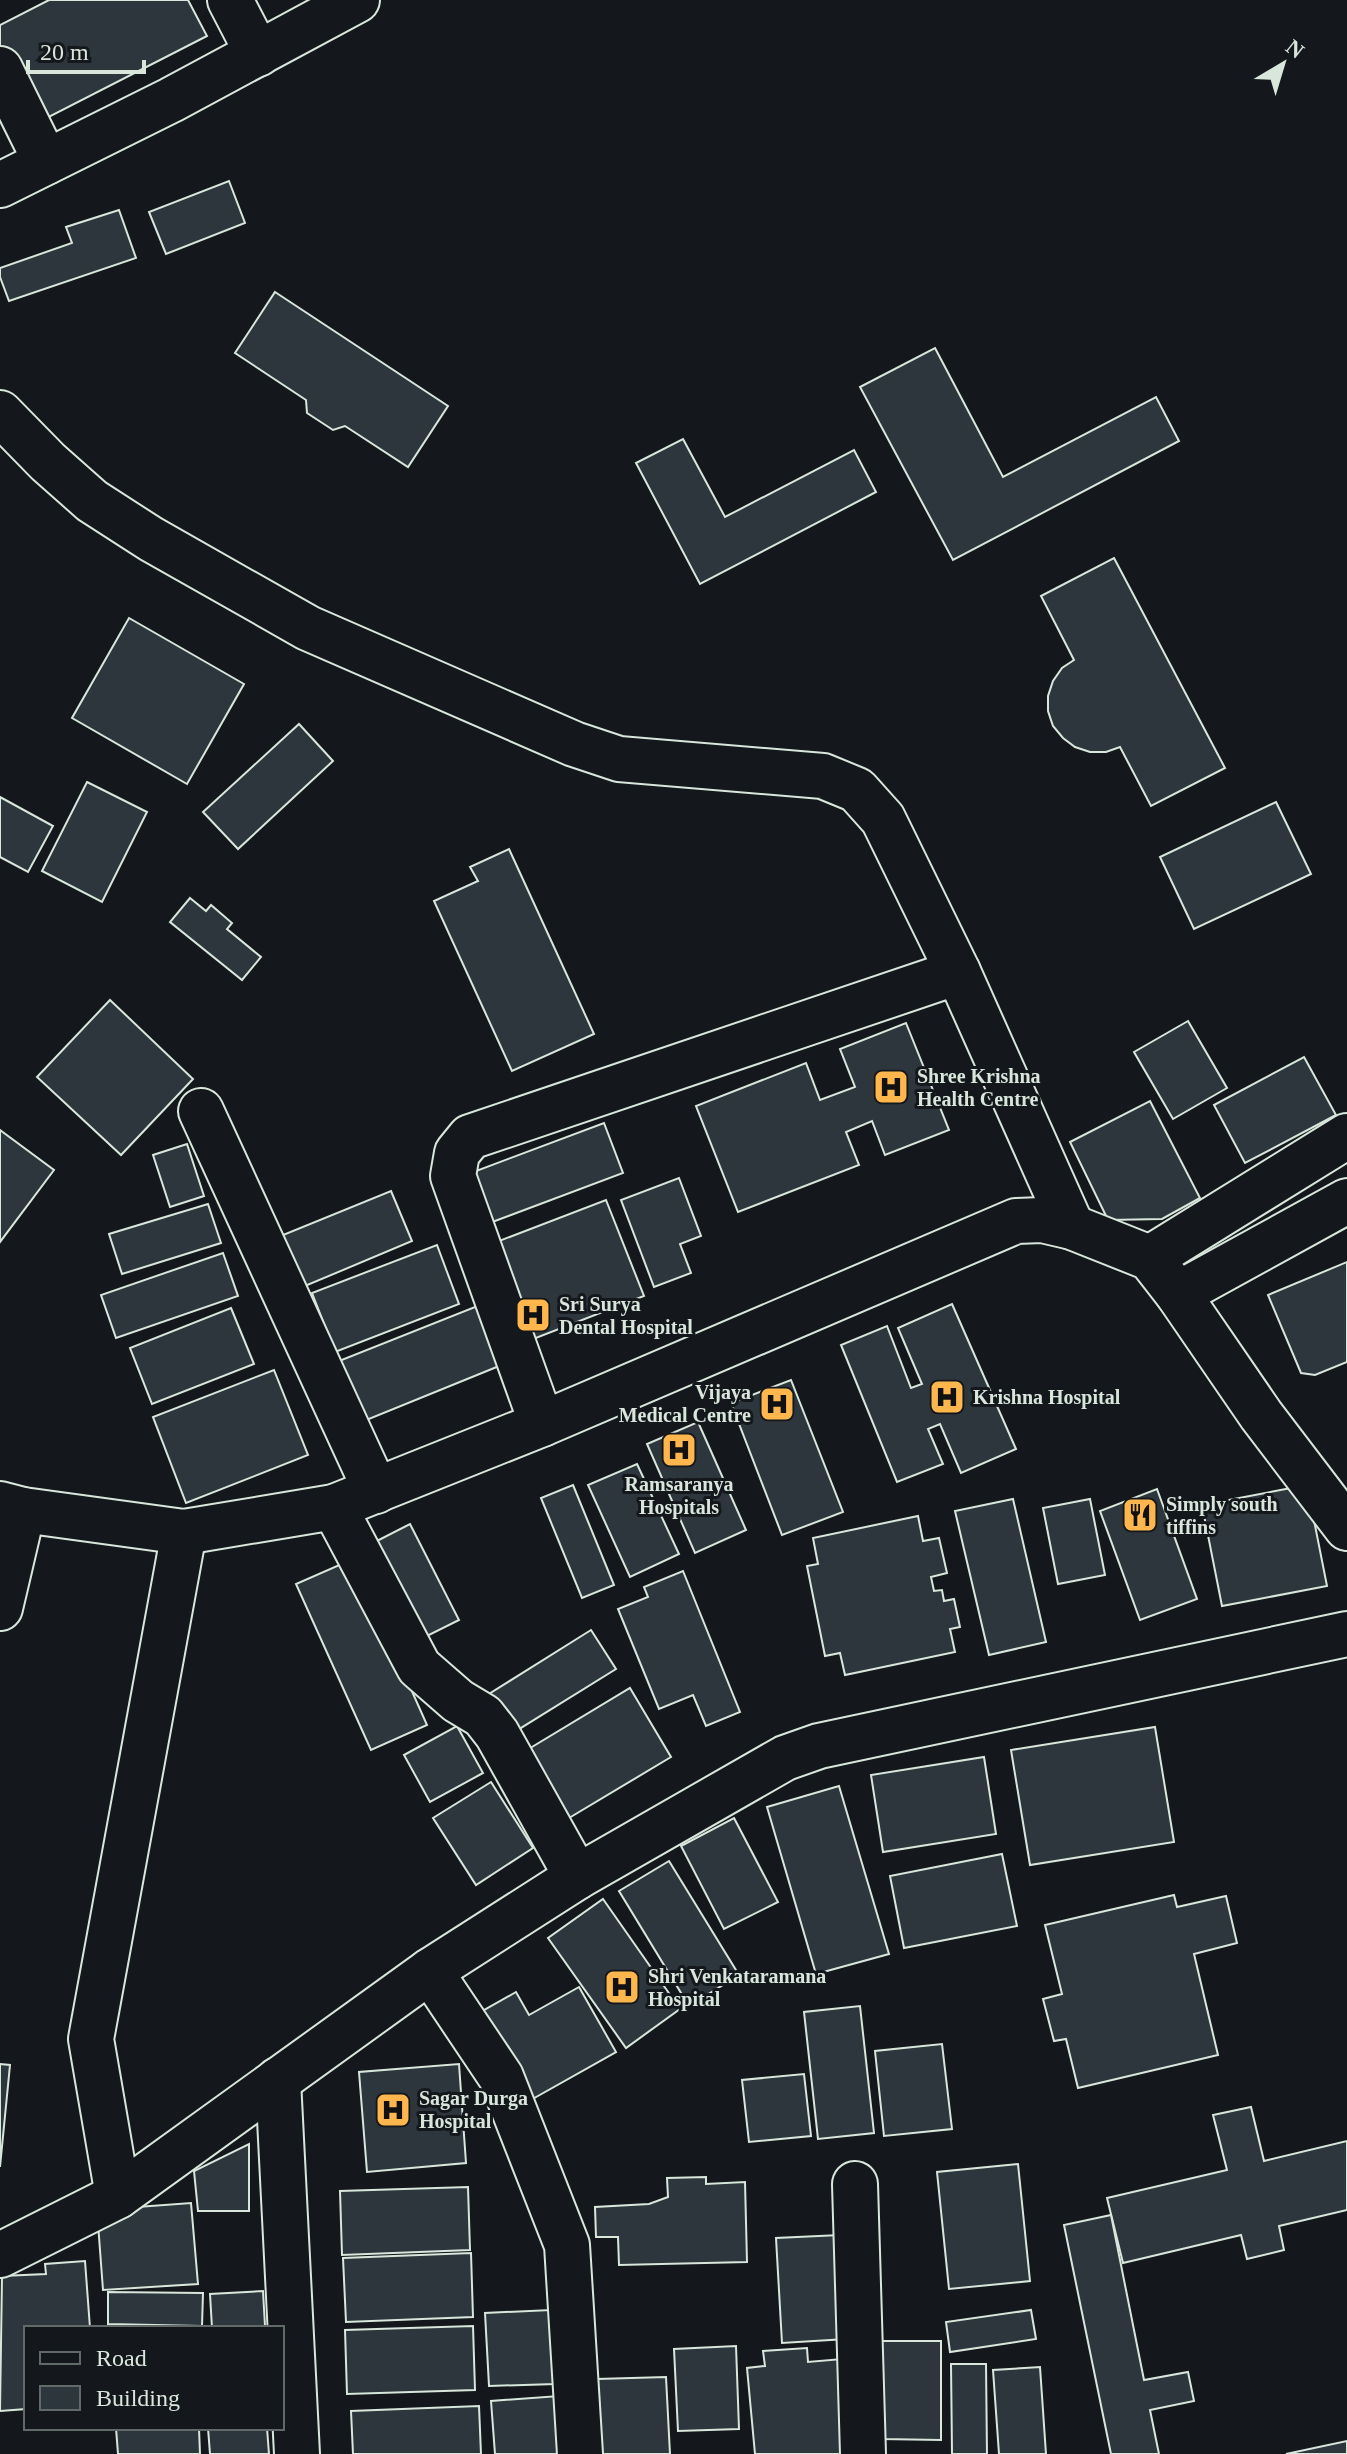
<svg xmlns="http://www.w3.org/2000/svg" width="1347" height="2454" viewBox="0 0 1347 2454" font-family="Georgia,serif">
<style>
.building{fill:#2c363c;stroke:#d8e6dc;stroke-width:2}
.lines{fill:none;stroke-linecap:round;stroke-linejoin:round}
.minor-casing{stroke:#d8e6dc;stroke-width:48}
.minor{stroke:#14181c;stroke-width:44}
.labels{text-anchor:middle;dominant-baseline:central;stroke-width:6;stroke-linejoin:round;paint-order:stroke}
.poi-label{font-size:20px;font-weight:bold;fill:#d8e6dc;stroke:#14181c;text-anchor:start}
</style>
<rect width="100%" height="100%" fill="#14181c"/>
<g class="building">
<polygon points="49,0 188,0 207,36 39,122 0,46 0,25"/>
<polygon points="229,181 245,223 166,254 149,212"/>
<polygon points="119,210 136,258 9,301 0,277 0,268 72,243 66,227"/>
<polygon points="275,292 448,406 408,467 345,426 333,430 307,413 306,400 235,353"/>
<polygon points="935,348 1003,477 1156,397 1179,441 953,560 860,387"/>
<polygon points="683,439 725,517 854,450 876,492 700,584 636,463"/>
<polygon points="1114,558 1225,768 1151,806 1120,747 1106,752 1090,752 1075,747 1063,738 1053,726 1048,711 1048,696 1053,681 1062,668 1074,660 1041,596"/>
<polygon points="129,618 244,684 187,784 72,718"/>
<polygon points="299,724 333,761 238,849 203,812"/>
<polygon points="87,782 147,812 102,902 42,871"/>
<polygon points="0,797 53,826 28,872 0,857"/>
<polygon points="1276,802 1311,874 1194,929 1160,857"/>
<polygon points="509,849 594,1034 512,1071 434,901 478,881 470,867"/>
<polygon points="190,898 206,911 211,905 232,923 227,929 261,957 242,980 170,922"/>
<polygon points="110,1000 193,1079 121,1155 37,1077"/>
<polygon points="1188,1021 1227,1088 1173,1119 1134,1052"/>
<polygon points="906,1023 949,1130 885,1155 872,1121 846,1132 859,1165 738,1212 696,1106 806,1063 820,1100 855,1087 840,1049"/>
<polygon points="1304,1057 1336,1115 1245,1163 1214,1105"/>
<polygon points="1150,1101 1200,1198 1162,1219 1108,1220 1070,1142"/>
<polygon points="604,1123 623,1173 487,1224 468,1174"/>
<polygon points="0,1130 54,1170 0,1242"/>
<polygon points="187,1144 204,1196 170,1207 153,1155"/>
<polygon points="679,1178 701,1236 680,1244 691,1273 654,1287 621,1200"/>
<polygon points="391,1191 412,1241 305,1286 283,1235"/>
<polygon points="606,1200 644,1296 523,1343 486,1246"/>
<polygon points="208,1204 221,1243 122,1274 109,1234"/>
<polygon points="437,1245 459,1304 335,1352 312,1293"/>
<polygon points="223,1253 238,1296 116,1338 101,1295"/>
<polygon points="1347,1262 1347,1362 1315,1375 1301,1373 1268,1295"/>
<polygon points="485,1303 509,1362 364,1421 339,1361"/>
<polygon points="952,1304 1016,1449 961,1473 940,1424 928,1429 943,1464 897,1482 841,1345 887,1326 911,1388 922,1384 898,1328"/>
<polygon points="231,1308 254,1364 152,1404 130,1348"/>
<polygon points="274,1370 308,1455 186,1503 153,1417"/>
<polygon points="791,1380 843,1512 782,1535 731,1403"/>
<polygon points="698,1422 746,1530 695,1553 647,1444"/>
<polygon points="637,1464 679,1554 630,1577 588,1485"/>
<polygon points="573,1485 614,1585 582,1598 541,1498"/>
<polygon points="1307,1485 1327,1586 1222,1606 1202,1505"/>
<polygon points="1157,1489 1197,1599 1140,1620 1100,1511"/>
<polygon points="1013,1499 1046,1642 989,1655 955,1511"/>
<polygon points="1090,1499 1105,1575 1058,1584 1043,1508"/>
<polygon points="918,1516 923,1541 939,1538 947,1573 931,1577 934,1591 942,1590 944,1601 954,1599 960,1627 950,1629 955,1652 845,1675 840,1653 825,1656 807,1566 818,1564 813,1538"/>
<polygon points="410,1524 459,1620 415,1642 367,1546"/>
<polygon points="353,1559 427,1725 371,1750 296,1584"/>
<polygon points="683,1571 740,1712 706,1726 693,1695 659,1709 618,1609 648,1597 644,1587"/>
<polygon points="591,1630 616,1669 508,1736 484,1697"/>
<polygon points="630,1688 671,1757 559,1824 517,1756"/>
<polygon points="457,1726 483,1773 430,1802 404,1755"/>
<polygon points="1155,1727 1174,1842 1030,1865 1011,1750"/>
<polygon points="984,1757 996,1834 883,1852 871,1775"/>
<polygon points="491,1782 533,1848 476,1885 433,1818"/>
<polygon points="839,1786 889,1954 816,1974 767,1807"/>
<polygon points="734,1818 778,1902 724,1929 681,1846"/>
<polygon points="1002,1854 1017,1926 904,1948 890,1876"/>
<polygon points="669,1861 739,1975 689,2006 619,1891"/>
<polygon points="1174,1895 1177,1907 1226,1896 1237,1943 1194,1954 1218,2055 1078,2088 1066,2039 1054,2041 1043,1999 1062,1994 1045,1925"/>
<polygon points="603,1899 680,2009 626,2048 548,1938"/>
<polygon points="579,1987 616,2052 529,2101 479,2013 516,1992 529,2015"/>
<polygon points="860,2006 874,2133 818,2139 804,2012"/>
<polygon points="942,2044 952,2129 884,2136 875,2051"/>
<polygon points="0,2064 10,2065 0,2167"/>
<polygon points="459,2064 466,2163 367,2172 359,2072"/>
<polygon points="804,2074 811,2136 749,2142 742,2080"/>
<polygon points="1251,2107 1264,2161 1347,2141 1347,2210 1279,2226 1284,2250 1247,2259 1241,2235 1123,2263 1107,2198 1227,2170 1213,2115"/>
<polygon points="249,2144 249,2211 198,2211 194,2171"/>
<polygon points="1018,2164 1030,2281 949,2289 937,2172"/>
<polygon points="706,2177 706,2184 745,2182 747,2262 619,2265 618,2237 596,2237 595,2207 649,2204 668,2197 667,2178"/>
<polygon points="468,2187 470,2250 342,2255 340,2191"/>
<polygon points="191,2203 198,2284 103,2290 97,2210"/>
<polygon points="1111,2215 1144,2380 1188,2372 1194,2401 1150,2410 1159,2454 1111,2454 1064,2225"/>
<polygon points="840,2235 846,2339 782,2343 776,2238"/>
<polygon points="471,2253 473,2317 346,2322 343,2258"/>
<polygon points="85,2261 90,2328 26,2328 26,2409 0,2411 2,2276 46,2274 45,2264"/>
<polygon points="263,2291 265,2326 212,2328 210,2294"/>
<polygon points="108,2292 203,2293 202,2326 108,2324"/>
<polygon points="551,2310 555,2384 489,2386 485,2313"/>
<polygon points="1031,2310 1036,2339 950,2352 946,2322"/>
<polygon points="473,2326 475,2390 347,2394 345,2330"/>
<polygon points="882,2341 941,2341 941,2440 881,2439"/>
<polygon points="736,2346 739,2429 678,2431 674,2349"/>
<polygon points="807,2348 808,2362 842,2359 851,2454 755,2454 747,2368 765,2366 763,2351"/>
<polygon points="951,2364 986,2364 987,2454 952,2454"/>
<polygon points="1040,2367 1046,2454 999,2454 993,2370"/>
<polygon points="666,2377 670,2454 600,2454 597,2379"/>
<polygon points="559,2396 563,2454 495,2454 491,2401"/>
<polygon points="479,2406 481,2454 353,2454 351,2411"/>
<polygon points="116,2428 199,2428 200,2454 118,2454"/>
<polygon points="208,2428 267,2428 269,2454 210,2454"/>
<polygon points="1347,2441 1347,2454 1286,2454"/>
</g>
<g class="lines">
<defs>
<g id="minor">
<polyline points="230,0 258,54"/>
<polyline points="0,69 46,162"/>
<polyline points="0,185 171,100 357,0"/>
<polyline points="0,413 48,462 92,501 151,539 308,628 574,744 619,759 823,776 857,790 883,819 958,972 1072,1227"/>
<polyline points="201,1111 376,1491"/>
<polyline points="1150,1258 1347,1136"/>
<polyline points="1178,1294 1347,1201"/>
<polyline points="542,1424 453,1176 457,1153 470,1137 958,972"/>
<polyline points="0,1504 23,1510 184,1532 334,1507 542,1424 1016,1221 1042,1220 1072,1227 1150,1258 1178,1294 1261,1415 1347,1528"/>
<polyline points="334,1507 419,1667 458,1701 483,1716 497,1734 577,1877"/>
<polyline points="0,1608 23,1510"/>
<polyline points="430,1971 501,2077 567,2245 580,2454"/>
<polyline points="278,2080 297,2454"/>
<polyline points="855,2184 863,2454"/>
<polyline points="118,2196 91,2039 184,1532"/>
<polyline points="0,2255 118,2196 430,1971 577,1877 785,1758 819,1746 1347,1634"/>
</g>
</defs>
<use href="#minor" class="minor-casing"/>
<use href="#minor" class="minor"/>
</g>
<defs>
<symbol id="hospital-square" viewBox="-11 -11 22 22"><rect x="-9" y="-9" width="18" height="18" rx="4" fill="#ffb74d" stroke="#14181c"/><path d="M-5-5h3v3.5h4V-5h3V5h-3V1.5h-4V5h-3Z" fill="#111"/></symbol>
<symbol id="restaurant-square" viewBox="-11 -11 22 22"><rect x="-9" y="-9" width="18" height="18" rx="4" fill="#ffb74d" stroke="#14181c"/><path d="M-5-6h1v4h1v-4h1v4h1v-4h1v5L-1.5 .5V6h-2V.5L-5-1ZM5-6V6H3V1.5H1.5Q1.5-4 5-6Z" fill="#111"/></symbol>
</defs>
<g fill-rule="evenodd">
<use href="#hospital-square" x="871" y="1067" width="40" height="40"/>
<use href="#hospital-square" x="513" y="1295" width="40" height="40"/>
<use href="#hospital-square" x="927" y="1377" width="40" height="40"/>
<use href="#hospital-square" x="757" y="1384" width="40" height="40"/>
<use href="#hospital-square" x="659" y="1430" width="40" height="40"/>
<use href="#restaurant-square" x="1120" y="1495" width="40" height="40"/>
<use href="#hospital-square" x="602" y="1967" width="40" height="40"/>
<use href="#hospital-square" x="373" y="2090" width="40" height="40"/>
</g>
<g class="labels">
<g class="poi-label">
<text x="917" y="1076">Shree Krishna<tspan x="917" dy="23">Health Centre</tspan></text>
<text x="559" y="1304">Sri Surya<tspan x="559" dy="23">Dental Hospital</tspan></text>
<text x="751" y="1392" text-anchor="end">Vijaya<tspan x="751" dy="23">Medical Centre</tspan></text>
<text x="973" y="1397">Krishna Hospital</text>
<text x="679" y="1484" text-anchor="middle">Ramsaranya<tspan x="679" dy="23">Hospitals</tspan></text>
<text x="1166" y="1504">Simply south<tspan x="1166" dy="23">tiffins</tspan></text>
<text x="648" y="1976">Shri Venkataramana<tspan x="648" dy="23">Hospital</tspan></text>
<text x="419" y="2098">Sagar Durga<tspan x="419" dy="23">Hospital</tspan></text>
</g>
</g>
<rect x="24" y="2326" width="260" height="104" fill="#14181c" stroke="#626a69" stroke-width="2"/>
<rect x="40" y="2352" width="40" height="12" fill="#14181c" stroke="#626a69" stroke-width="2"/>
<text x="96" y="2366" font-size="24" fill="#d8e6dc">Road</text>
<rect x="40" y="2386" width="40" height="24" fill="#2c363c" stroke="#626a69" stroke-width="2"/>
<text x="96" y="2406" font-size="24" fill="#d8e6dc">Building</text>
<g transform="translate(1283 64) rotate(38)" stroke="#14181c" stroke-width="6" paint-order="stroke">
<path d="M0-6L14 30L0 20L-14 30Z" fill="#d8e6dc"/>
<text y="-12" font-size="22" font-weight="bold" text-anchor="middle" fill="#d8e6dc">N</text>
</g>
<path d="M28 60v12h116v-12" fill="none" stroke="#d8e6dc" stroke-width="4"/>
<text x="40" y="60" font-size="24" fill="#d8e6dc" stroke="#14181c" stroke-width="6" paint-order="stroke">20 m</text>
</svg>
